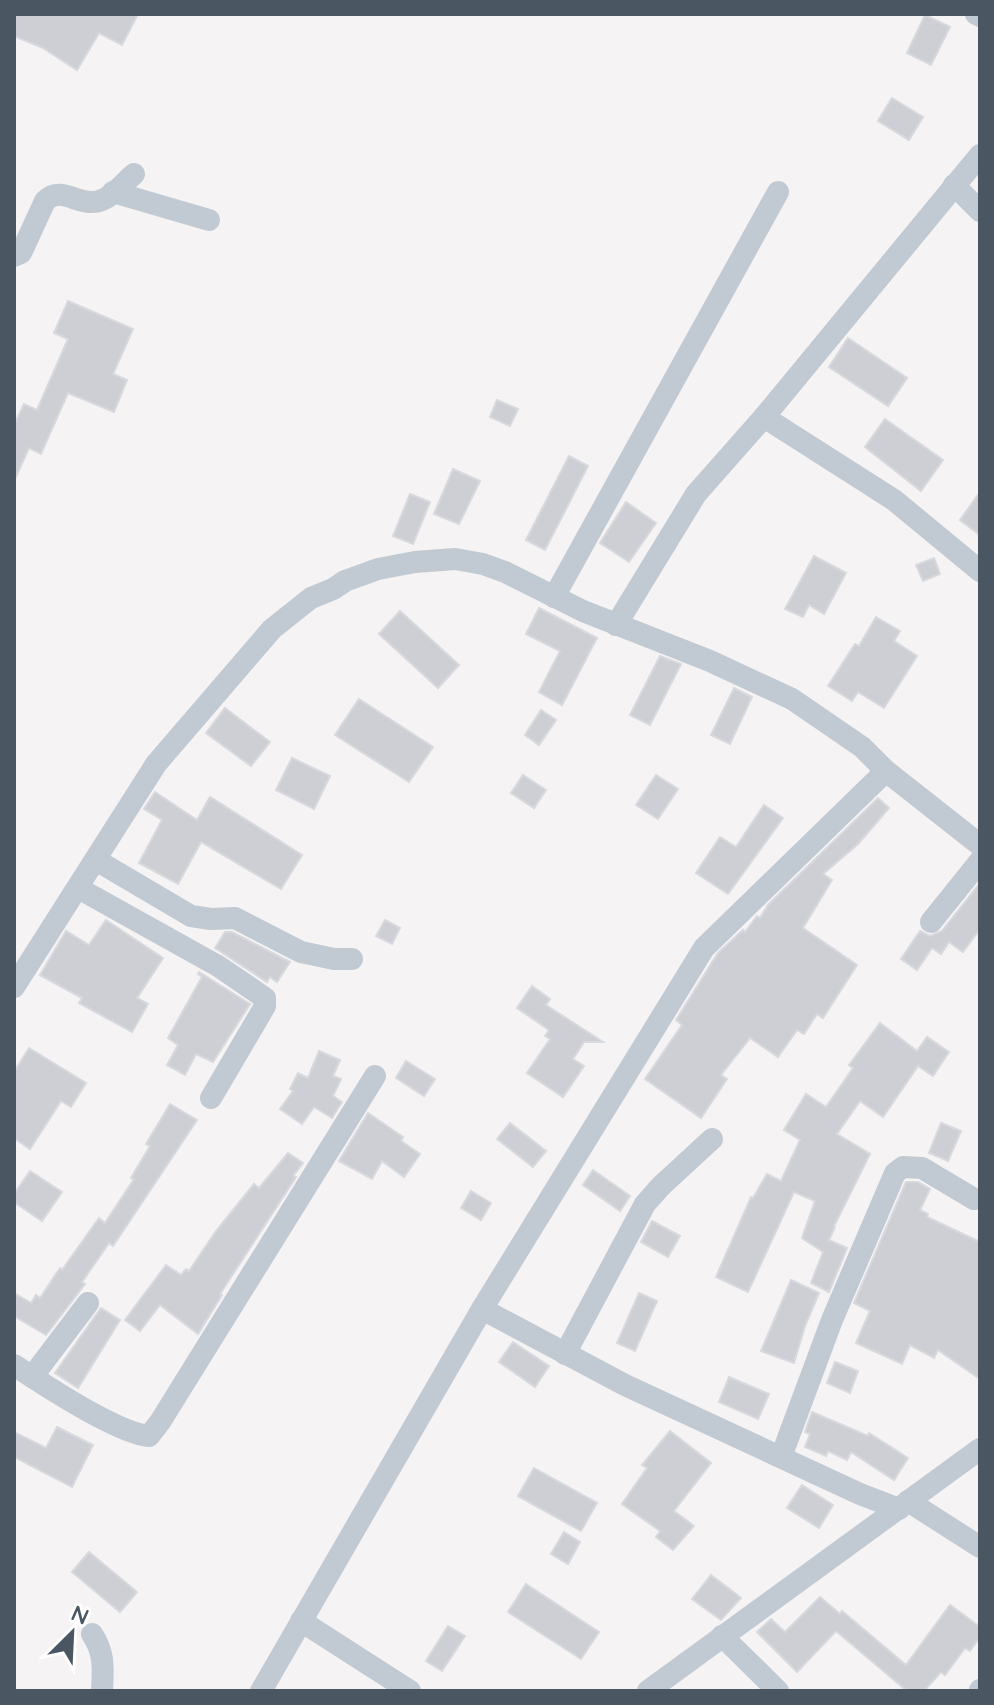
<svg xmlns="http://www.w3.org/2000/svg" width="994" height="1705" viewBox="0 0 994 1705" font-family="Quicksand,sans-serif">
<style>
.building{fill:#cdcfd5;stroke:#d7d9de;stroke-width:2}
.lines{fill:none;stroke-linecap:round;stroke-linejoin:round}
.minor{stroke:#c1cad2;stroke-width:22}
</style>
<rect width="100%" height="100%" fill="#f5f3f3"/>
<g class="building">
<polygon points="14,14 138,14 122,45 99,33 77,70 43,48 14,36"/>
<polygon points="925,15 950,27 931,65 907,53"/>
<polygon points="892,98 923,117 909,140 878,121"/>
<polygon points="68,301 133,329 113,374 127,380 114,412 68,393 41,454 29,448 14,481 14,425 24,404 37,410 68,339 54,333"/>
<polygon points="848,338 907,378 888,406 829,367"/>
<polygon points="497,400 518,409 510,426 490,417"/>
<polygon points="885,419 943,460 921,491 865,447"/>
<polygon points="569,456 588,466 545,550 526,540"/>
<polygon points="453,469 480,481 459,524 434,514"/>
<polygon points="980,492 980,535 960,520"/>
<polygon points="410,494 430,502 413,544 393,536"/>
<polygon points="626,502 656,523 629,562 600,543"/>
<polygon points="814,556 846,573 824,614 809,605 803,617 785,609"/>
<polygon points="934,558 940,574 923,581 916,565"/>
<polygon points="539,608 597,638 562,705 539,692 560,651 526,634"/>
<polygon points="400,611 459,665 438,688 379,634"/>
<polygon points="876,617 900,631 894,641 917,656 884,708 858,692 852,701 828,686 855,644 859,646"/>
<polygon points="660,656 681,664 650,725 630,715"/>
<polygon points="734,688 752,697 730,744 711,735"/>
<polygon points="359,699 433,747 409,782 335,735"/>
<polygon points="225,708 270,742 251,766 206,733"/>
<polygon points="541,710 556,720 539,745 525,735"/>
<polygon points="292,758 330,776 314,809 276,790"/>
<polygon points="523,775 546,790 534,808 511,793"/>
<polygon points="656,775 678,789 658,819 636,805"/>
<polygon points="155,792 197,820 210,797 302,855 281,889 201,842 178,884 139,863 162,820 144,809"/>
<polygon points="878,798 889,808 858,844 823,874 832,880 803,928 857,965 823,1018 817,1014 804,1034 797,1030 778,1057 750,1038 721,1075 727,1079 701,1118 645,1079 682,1025 676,1020 718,953 743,930 745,932 757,916 760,918 768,905"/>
<polygon points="764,805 783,818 728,894 696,873 720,837 736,847"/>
<polygon points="980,883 980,929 963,952 949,942 941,954 932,948 917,970 901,959 920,931 930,936 942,931"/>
<polygon points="106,920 163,958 137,998 148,1004 132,1032 79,1003 82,998 40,975 66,931 89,945"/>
<polygon points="385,920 400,928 392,944 376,936"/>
<polygon points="225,932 232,932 290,962 277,982 270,977 267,982 215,948"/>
<polygon points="199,972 250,1004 213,1062 196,1054 185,1075 167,1065 178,1045 168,1038 202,977 198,974"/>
<polygon points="532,986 550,999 546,1005 603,1042 584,1042 573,1059 584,1066 563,1097 527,1073 550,1039 545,1036 549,1030 517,1008"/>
<polygon points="880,1023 917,1051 927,1037 949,1052 933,1076 918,1066 883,1117 860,1101 837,1134 870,1154 834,1226 835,1227 829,1240 847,1248 829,1292 811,1283 823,1252 802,1238 815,1201 794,1192 748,1292 716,1277 751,1197 753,1198 767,1174 781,1181 800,1140 784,1130 806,1094 826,1107 853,1068 849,1065"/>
<polygon points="29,1048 86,1083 71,1107 61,1101 30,1149 14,1138 14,1072"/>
<polygon points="319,1051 340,1060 333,1076 341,1079 333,1096 342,1102 332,1118 314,1107 302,1124 280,1109 293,1091 290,1089 298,1073 308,1078"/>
<polygon points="406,1061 435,1079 424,1096 396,1078"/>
<polygon points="170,1104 197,1120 113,1246 109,1243 82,1282 85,1284 79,1292 46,1335 14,1316 14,1293 31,1303 36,1295 40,1298 60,1268 62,1270 99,1218 105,1223 134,1179 131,1178 150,1146 146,1144"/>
<polygon points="368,1113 403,1137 401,1141 420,1154 404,1177 382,1161 372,1179 339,1161"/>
<polygon points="510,1123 546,1151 533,1167 497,1139"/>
<polygon points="941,1123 961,1131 948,1161 929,1153"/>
<polygon points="288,1153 303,1163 293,1176 296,1177 220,1294 222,1295 198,1334 160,1305 140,1331 125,1320 166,1265 181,1275 186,1269 189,1271 216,1231 254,1184 259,1188"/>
<polygon points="593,1170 630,1196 620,1211 583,1185"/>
<polygon points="30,1171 62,1192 42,1221 14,1202 14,1194"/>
<polygon points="906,1182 918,1182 930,1189 920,1210 928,1214 927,1217 980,1242 980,1379 938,1350 934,1358 910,1345 902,1364 856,1343 870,1311 854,1303"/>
<polygon points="471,1191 491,1203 481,1220 461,1208"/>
<polygon points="652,1221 680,1236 668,1257 641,1242"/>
<polygon points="791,1280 819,1293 805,1326 794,1363 761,1351"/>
<polygon points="639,1293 657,1301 635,1351 617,1343"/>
<polygon points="101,1308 120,1320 78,1388 55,1373"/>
<polygon points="513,1342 549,1366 535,1387 499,1362"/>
<polygon points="835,1362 858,1371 850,1393 827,1383"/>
<polygon points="729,1377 769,1394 758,1419 719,1402"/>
<polygon points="812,1412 868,1436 869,1433 908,1458 894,1480 851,1452 847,1460 828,1451 826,1456 805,1447 810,1434 805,1432"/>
<polygon points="57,1427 93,1445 72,1487 14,1457 14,1432 46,1448"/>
<polygon points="670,1431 711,1463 674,1511 694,1526 673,1550 656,1537 660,1531 622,1504 647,1468 642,1465"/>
<polygon points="534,1468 597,1503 581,1531 518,1496"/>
<polygon points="802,1485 833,1505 819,1528 787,1508"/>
<polygon points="564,1532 580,1542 568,1564 551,1554"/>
<polygon points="89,1552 137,1592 120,1612 72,1572"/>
<polygon points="711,1575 741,1598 721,1620 692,1599"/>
<polygon points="526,1584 599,1632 581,1659 508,1612"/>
<polygon points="820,1597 840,1614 842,1611 906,1665 950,1605 980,1627 980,1637 970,1651 965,1648 945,1675 941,1672 924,1691 907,1691 836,1631 797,1672 757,1632 771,1619 785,1632"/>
<polygon points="448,1626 465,1636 442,1671 426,1661"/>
</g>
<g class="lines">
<g class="minor">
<polyline points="976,14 980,16"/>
<polyline points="954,185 980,211"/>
<polyline points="113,192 209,220"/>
<path d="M14,256l7,-3 24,-52c15,-15 30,2 48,1 16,0 30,-19 41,-28"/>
<polyline points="764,417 894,500 980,571"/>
<polyline points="554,597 778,192"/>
<polyline points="616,625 696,494 764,417 980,155"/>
<polyline points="96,860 191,916 211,919 235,918 301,952 334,959 352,959"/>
<polyline points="78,888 218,966 265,998 265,1006 211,1098"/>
<polyline points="931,922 980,861"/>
<polyline points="14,987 156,764 272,629 311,598 333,589 345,581 378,569 415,562 455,559 483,564 505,572 583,611 710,661 792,699 862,747 886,771 980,845"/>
<polyline points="482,1309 625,1385 860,1494 899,1509"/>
<polyline points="565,1354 645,1204 661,1186 712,1139"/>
<path d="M14,1365c30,20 103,68 135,71l11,-14 215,-346"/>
<polyline points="32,1377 88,1303"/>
<polyline points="781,1457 832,1320 895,1173 903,1167 922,1168 974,1199"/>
<polyline points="908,1501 980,1547"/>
<polyline points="301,1621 410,1691"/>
<path d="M92,1634c13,19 11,35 10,57"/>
<polyline points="722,1636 778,1691"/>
<polyline points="261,1691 482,1309 704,948 886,771"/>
<polyline points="648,1691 980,1449"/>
<polyline points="980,1691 980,1690"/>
</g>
</g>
<rect width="994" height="1705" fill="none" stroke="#4a5661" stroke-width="32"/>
<g transform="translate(72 1633) rotate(24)" stroke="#ffffff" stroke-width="6" paint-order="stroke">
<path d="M0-6L14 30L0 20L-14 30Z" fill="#4a5661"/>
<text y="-12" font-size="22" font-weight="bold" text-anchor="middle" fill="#4a5661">N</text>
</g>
</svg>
